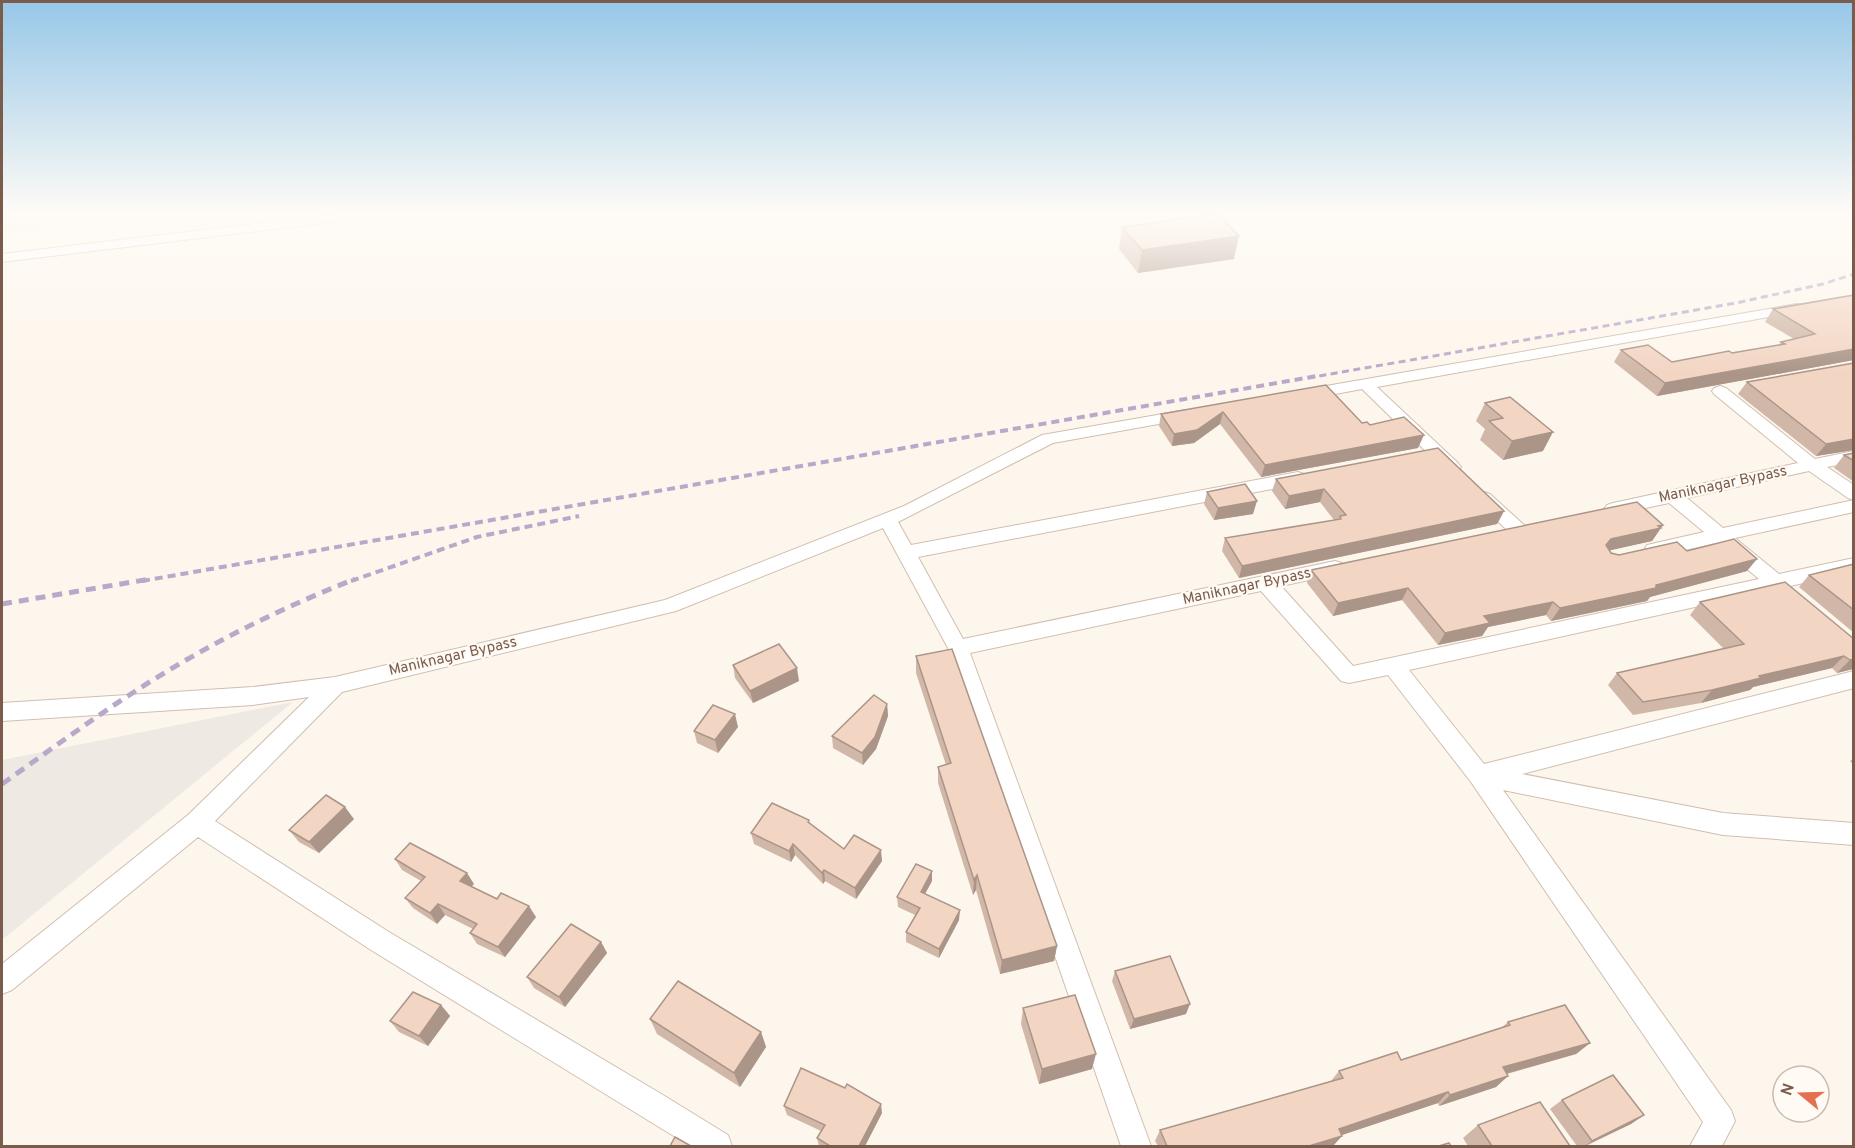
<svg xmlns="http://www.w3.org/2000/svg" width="1855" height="1148" viewBox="0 0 1855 1148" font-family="Overpass,sans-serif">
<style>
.residential{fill:#f5e8da}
.industrial{fill:#efe9e4}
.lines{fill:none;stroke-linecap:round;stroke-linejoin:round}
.minor-casing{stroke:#d1beb0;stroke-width:2}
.minor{fill:#fff;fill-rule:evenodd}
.rail-far2{stroke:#b9a8c9;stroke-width:3;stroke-dasharray:7 4.5;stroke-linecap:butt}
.rail-far1{stroke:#b9a8c9;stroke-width:4;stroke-dasharray:8 5;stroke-linecap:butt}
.rail{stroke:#b9a8c9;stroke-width:5;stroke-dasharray:10 7;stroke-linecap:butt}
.wall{fill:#d1b7a8}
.shaded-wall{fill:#aa9588}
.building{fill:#f3d5c3;stroke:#aa9588;stroke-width:1.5}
.labels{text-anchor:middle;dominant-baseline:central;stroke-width:4.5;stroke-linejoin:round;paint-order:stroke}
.street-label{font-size:15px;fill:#7a5c4d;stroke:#fffaf3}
</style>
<rect width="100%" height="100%" fill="#fdf6ec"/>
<polygon class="residential" points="2,214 181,214 2,234"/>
<polygon class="industrial" points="293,702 2,940 2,760"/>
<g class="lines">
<defs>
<g id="minor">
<polygon points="338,214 372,214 366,218 2,262 2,254"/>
<polygon points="1797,304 1802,305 1804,308 1802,311 1377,387 1458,463 1461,467 1458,471 1446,471 1362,389 1303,400 1295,395 1303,390"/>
<polygon points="1720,386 1726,388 1815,459 1854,451 1854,462 1827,467 1854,485 1854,500 1848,498 1809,471 1687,498 1723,528 1854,500 1854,512 1735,538 1779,574 1854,558 1854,572 1790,586 1788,592 1781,594 1772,590 1409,670 1484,764 1854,671 1854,688 1522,774 1723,813 1854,823 1854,845 1723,835 1503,790 1731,1110 1735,1121 1722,1146 1690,1146 1703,1122 1471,782 1388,675 1349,683 1341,681 1261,591 970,653 1151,1146 1121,1146 948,648 883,528 676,611 342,692 215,821 389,932 663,1095 728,1135 732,1146 690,1146 371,950 198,837 12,990 2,994 2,964 188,815 309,697 253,705 2,721 2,703 253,687 335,677 665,600 904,506 1042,435 1186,410 1192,412 1194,415 1192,418 1053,443 898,522 911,545 1298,472 1304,474 1307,478 1304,482 1298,484 918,557 963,639 1335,561 1342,563 1345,568 1342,573 1281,586 1353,666 1759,579 1716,543 1654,557 1647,555 1644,550 1647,545 1704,532 1669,503 1613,515 1607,513 1604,509 1607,505 1613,503 1798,463 1714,394 1712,391 1714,388"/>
<polygon points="1484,492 1490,494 1524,525 1526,529 1524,533 1517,535 1510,533 1478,502 1475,498 1478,494"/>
</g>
</defs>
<use href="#minor" class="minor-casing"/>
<use href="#minor" class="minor"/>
<polyline class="rail-far2" points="1308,378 1736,303 1823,284 1854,274"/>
<g class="rail-far1">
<polyline points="142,581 1317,376"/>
<polyline points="351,581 477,537 579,516"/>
</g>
<g class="rail">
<polyline points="2,604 150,579"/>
<path d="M2,784c44,-31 87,-63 132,-92 69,-45 144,-83 221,-113"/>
</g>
</g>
<g class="wall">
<polygon points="1122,227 1234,259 1138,273 1119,249"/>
<polygon points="1854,295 1854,360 1657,396 1614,362 1621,350 1672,362 1779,345 1781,342 1794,339 1765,322 1773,309"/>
<polygon points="1854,363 1854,450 1816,456 1738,394 1747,382"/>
<polygon points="1326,385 1362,423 1370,425 1418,448 1261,477 1220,424 1194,443 1172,446 1159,426 1161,414"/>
<polygon points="1485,403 1543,451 1503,460 1480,440 1485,429 1476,421"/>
<polygon points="1854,453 1854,482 1834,468 1844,455"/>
<polygon points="1276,479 1504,511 1497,524 1239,578 1222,551 1225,538 1334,520 1320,502 1285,509 1272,491"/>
<polygon points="1207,492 1253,514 1214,520 1204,504"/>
<polygon points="1663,525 1652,541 1609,550 1611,553 1619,555 1687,551 1747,571 1650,597 1647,601 1551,621 1546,615 1488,627 1482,636 1438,645 1402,600 1333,616 1307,583 1311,570"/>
<polygon points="1854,564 1854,633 1799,587 1809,575"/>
<polygon points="1700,602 1854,639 1854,669 1837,673 1832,668 1753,687 1750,690 1701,703 1633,715 1608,685 1617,673 1724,649 1690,615"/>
<polygon points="916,656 1057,946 1054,961 1000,974 976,890 973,895 938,783 938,767 946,765 916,673"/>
<polygon points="733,665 799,681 753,703 735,678"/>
<polygon points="887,704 888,716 876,749 863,765 833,748 832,736"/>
<polygon points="738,727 718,753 697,743 694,731"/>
<polygon points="1854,758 1854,765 1850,761"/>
<polygon points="354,819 319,853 299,842 289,830"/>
<polygon points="809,820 810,823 844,849 882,861 856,899 825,881 823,884 795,855 791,862 754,844 751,833"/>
<polygon points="395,859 474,884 471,886 536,917 505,957 477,944 470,933 473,929 445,915 437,924 413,908 405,898 421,881 402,870"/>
<polygon points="932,881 925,894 959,920 939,958 906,942 906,932 915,915 898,907 897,897"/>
<polygon points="601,942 607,953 565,1007 534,988 527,977"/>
<polygon points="1115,971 1186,1014 1130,1029 1112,981"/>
<polygon points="441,1005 450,1016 428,1046 399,1032 390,1021"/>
<polygon points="1023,1008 1092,1069 1039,1084 1021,1024"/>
<polygon points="650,1019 761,1032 766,1047 740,1087 657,1034"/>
<polygon points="1508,1022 1590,1043 1576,1054 1507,1074 1508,1076 1496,1087 1439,1106 1438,1103 1342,1135 1333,1146 1158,1146 1155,1141 1160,1130 1331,1081 1339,1071 1401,1060 1501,1028"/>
<polygon points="1562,1100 1644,1115 1631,1124 1586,1146 1577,1146 1550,1109"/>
<polygon points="784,1106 882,1113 865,1146 819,1146 817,1138 821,1131 787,1115"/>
<polygon points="1478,1125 1570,1146 1468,1146 1463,1138"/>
</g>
<g class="shaded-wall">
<polygon points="1239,236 1234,259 1138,273 1142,250"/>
<polygon points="1854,349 1854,360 1657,396 1665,383"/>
<polygon points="1223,412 1220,424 1194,443 1172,446 1174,434"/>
<polygon points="1553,432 1543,451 1503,460 1512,441"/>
<polygon points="1424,435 1418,448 1261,477 1265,465"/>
<polygon points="1854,439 1854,450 1816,456 1826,444"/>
<polygon points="1324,489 1320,502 1285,509 1289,496"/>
<polygon points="1257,501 1253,514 1214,520 1218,508"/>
<polygon points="1504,511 1497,524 1239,578 1242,566"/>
<polygon points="1663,525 1652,541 1603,552 1598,558 1611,539"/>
<polygon points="1757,559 1747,571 1650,597 1647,601 1551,621 1560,608 1656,585"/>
<polygon points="1408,588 1402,600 1333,616 1338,603"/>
<polygon points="1553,602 1546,615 1488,627 1482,636 1438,645 1445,633 1484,616"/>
<polygon points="1844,656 1832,668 1753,687 1750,690 1701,703 1712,690 1759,676"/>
<polygon points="1854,659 1853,669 1837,673 1850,660"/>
<polygon points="797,668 799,681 753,703 750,691"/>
<polygon points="887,704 888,716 876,749 863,765 862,753"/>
<polygon points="735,714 738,727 718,753 715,740"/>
<polygon points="345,807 354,819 319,853 309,842"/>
<polygon points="793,844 795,855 791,862 789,851"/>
<polygon points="881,850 882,861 856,899 855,888"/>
<polygon points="824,870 825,881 823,884 822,873"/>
<polygon points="932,871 932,881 921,901 921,892"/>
<polygon points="467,873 474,884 467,891 460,881"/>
<polygon points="977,875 976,890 973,895 974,880"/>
<polygon points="438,904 445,915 437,924 430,913"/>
<polygon points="529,906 536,917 505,957 498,947"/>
<polygon points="960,910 959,920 939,958 939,949"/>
<polygon points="601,942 607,953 565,1007 559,997"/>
<polygon points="1057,946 1054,961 1000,974 1002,960"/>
<polygon points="1190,1004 1186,1014 1130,1029 1134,1019"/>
<polygon points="441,1005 450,1016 428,1046 419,1036"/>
<polygon points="761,1032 766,1047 740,1087 734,1073"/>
<polygon points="1590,1043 1576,1054 1491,1078 1503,1067"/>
<polygon points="1096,1054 1092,1069 1039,1084 1042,1069"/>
<polygon points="1508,1076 1496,1087 1439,1106 1450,1095"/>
<polygon points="1448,1092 1438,1103 1330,1139 1339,1129"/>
<polygon points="881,1104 882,1113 865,1146 859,1146"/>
<polygon points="1644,1115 1631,1124 1584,1146 1592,1141"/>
<polygon points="1342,1136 1333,1146 1309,1146"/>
</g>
<g class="building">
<polygon points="1217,214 1239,236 1142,250 1122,227"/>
<polygon points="1854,295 1854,349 1665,383 1621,350 1648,345 1672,362 1729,351 1732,353 1785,344 1781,342 1815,334 1773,309"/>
<polygon points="1854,363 1854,439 1826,444 1747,382"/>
<polygon points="1326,385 1362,423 1367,422 1370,425 1404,417 1424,435 1265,465 1223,412 1197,430 1174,434 1161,414"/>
<polygon points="1510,397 1553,432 1512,441 1489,421 1503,418 1485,403"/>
<polygon points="1438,448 1504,511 1242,566 1225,538 1341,519 1340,516 1346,515 1324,489 1289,496 1276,479"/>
<polygon points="1854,453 1854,461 1844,455"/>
<polygon points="1245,484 1257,501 1218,508 1207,492"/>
<polygon points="1637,502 1663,525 1658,526 1661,528 1611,539 1606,545 1611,553 1619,555 1677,542 1687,551 1734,539 1757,559 1656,585 1656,588 1560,608 1553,602 1484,616 1490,623 1445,633 1408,588 1338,603 1311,570"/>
<polygon points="1854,564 1854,610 1809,575"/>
<polygon points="1785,582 1854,639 1854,659 1850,660 1844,656 1759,676 1761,678 1712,690 1643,702 1617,673 1744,644 1700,602"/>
<polygon points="779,644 797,668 750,691 733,665"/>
<polygon points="952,649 1057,946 1002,960 977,875 974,880 938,767 951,763 916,656"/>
<polygon points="874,695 887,704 875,737 862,753 832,736"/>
<polygon points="713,705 735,714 715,740 694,731"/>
<polygon points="326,795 345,807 309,842 289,830"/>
<polygon points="772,803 809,820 808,822 844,849 854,835 881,850 855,888 824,870 822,873 793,844 789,851 751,833"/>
<polygon points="410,843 467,873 460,881 497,899 501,893 529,906 498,947 470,933 477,924 438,904 430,913 405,898 425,877 395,859"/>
<polygon points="916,864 932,871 921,892 960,910 939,949 906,932 920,908 897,897"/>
<polygon points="571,924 601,942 559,997 527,977"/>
<polygon points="1170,956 1190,1004 1134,1019 1115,971"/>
<polygon points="678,981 761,1032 734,1073 650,1019"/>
<polygon points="413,992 441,1005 419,1036 390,1021"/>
<polygon points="1075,995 1096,1054 1042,1069 1023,1008"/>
<polygon points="1565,1005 1590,1043 1503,1067 1508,1076 1450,1095 1448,1092 1339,1129 1342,1136 1309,1146 1167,1146 1160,1130 1343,1078 1339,1071 1397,1052 1401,1060 1510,1025 1508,1022"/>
<polygon points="801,1068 845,1088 847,1084 881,1104 859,1146 830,1146 817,1138 825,1125 784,1106"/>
<polygon points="1613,1075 1644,1115 1592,1141 1562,1100"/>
<polygon points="1540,1102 1570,1146 1492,1146 1478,1125"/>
<polygon points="675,1137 691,1146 670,1146"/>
<polygon points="1449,1143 1451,1146 1439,1146"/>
</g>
<linearGradient id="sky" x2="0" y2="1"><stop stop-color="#97c7e8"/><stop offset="0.57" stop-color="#fefbf6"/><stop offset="1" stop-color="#fefbf6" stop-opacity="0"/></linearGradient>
<rect width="1855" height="374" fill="url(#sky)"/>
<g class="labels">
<g class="street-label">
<text transform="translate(1723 485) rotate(-12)">Maniknagar Bypass</text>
<text transform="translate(1247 587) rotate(-12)">Maniknagar Bypass</text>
<text transform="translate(453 657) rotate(-13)">Maniknagar Bypass</text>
</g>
</g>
<rect width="1855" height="1148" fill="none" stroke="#7a5c4d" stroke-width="6"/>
<g transform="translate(1801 1094) rotate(289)"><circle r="28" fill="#fffaf3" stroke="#cabbb1" stroke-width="1.5"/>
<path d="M0-4.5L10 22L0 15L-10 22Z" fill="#e76f51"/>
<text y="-9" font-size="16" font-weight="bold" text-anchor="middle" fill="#7a5c4d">N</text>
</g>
</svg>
